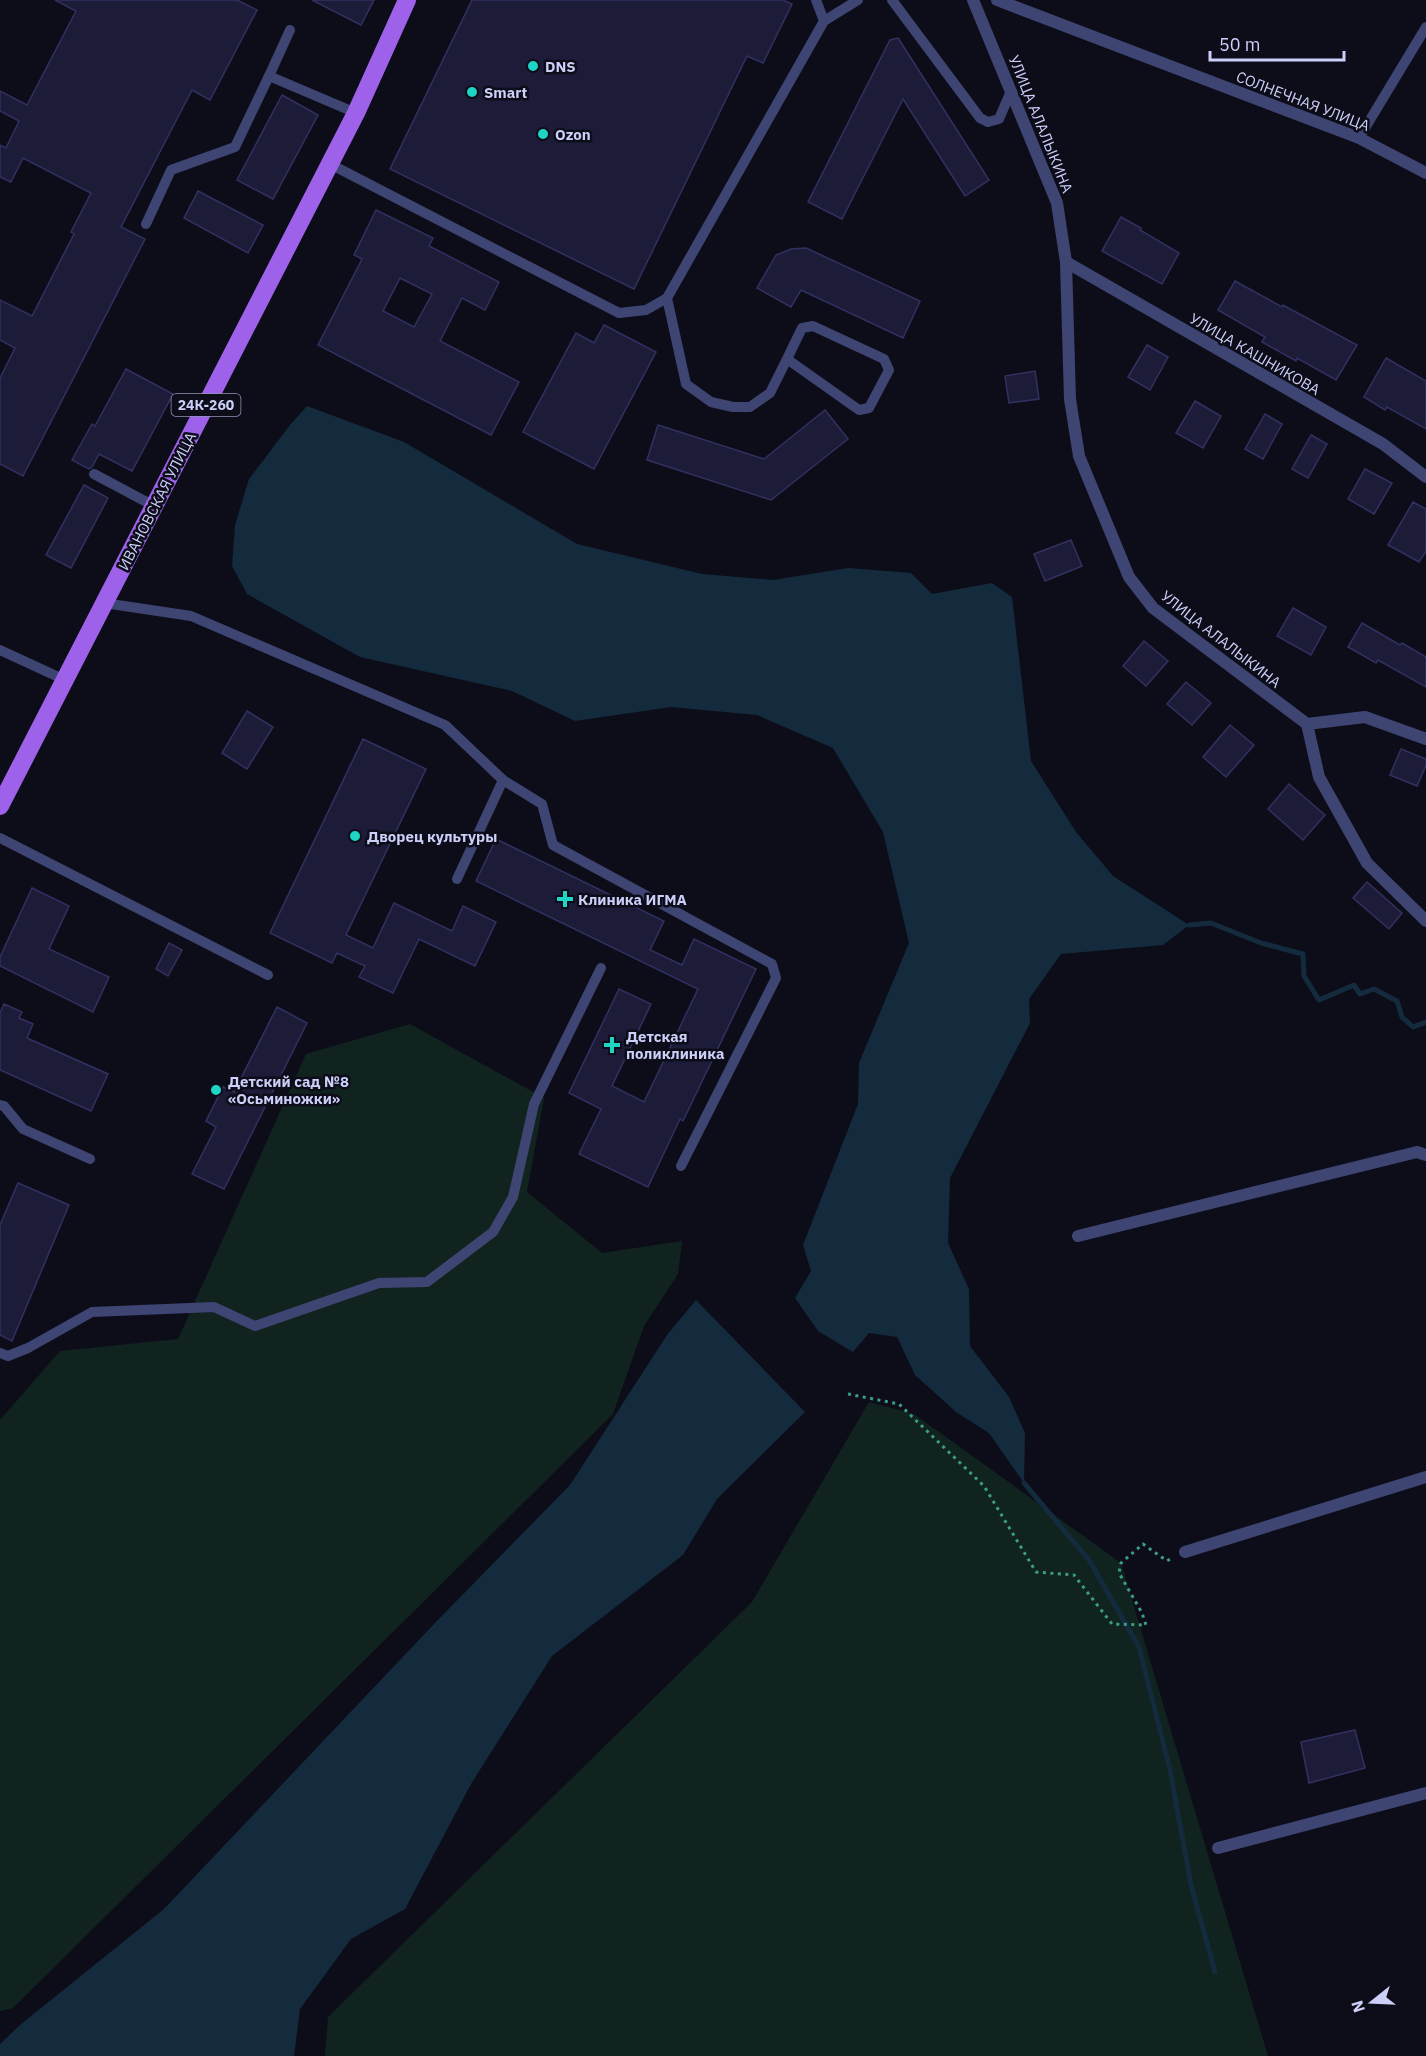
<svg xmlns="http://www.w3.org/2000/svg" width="1426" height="2056" viewBox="0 0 1426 2056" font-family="'IBM Plex Sans',sans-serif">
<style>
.green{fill:#11231f}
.water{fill:#132b3d}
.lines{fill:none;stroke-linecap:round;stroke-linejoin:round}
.stream{stroke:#132b3d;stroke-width:5}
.building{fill:#1c1b38;stroke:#313161;stroke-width:1.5;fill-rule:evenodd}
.path{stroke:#3b9d86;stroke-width:3;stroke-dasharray:3 4.5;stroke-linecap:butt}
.lane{stroke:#3e4573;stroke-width:10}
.street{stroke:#3e4573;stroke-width:12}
.primary{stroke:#9e62ea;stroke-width:18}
.poi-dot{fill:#1dd4c5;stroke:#0d0d1a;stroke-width:2}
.labels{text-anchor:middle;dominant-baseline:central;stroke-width:5;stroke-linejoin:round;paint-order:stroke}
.shield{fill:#0d0d1a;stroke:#9395b5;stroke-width:1.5}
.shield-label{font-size:14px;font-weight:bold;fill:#cccff8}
.poi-label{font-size:15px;font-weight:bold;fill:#cccff8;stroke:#0d0d1a;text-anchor:start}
.street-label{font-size:15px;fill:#cccff8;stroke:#0d0d1a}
</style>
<rect width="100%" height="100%" fill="#0d0d1a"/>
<g class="green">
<polygon points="410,1024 544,1098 527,1192 602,1253 682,1241 678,1274 644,1326 613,1414 13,2008 0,2011 0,1420 60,1351 178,1339 306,1054"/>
<polygon points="869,1402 914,1414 1121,1563 1268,2056 325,2056 328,2017 752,1602"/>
</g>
<g class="water">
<polygon points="307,406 404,442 577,544 702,574 773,580 848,568 911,573 932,594 992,583 1012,597 1031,761 1076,832 1113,876 1189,925 1163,945 1061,954 1029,999 1030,1023 950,1178 948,1243 969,1289 970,1346 1009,1397 1025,1433 1024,1483 989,1433 956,1412 915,1375 897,1337 869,1333 853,1352 818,1331 795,1298 811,1271 803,1245 858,1104 859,1063 909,943 883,832 833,748 757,715 671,707 575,721 512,691 360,657 247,594 232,566 235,525 249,479 290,425"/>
<polygon points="696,1300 805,1412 717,1499 683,1555 552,1656 471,1784 405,1909 351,1939 300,2009 294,2056 0,2056 0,2044 20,2025 164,1909 434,1624 570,1485 667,1335"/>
</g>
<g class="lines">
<g class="stream">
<polyline points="1189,925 1211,923 1261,943 1303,954 1304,976 1319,1000 1354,985 1360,994 1374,989 1397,1001 1402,1017 1413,1027 1426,1022"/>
<polyline points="1024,1483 1089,1560 1139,1647 1170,1770 1191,1885 1215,1972"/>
</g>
</g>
<g class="building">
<polygon points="55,0 237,0 257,10 210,100 192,90 121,227 145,239 23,476 0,464 0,378 15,348 0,340 0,300 32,316 74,234 71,232 91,193 23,158 11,182 0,177 0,145 6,148 19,121 0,111 0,91 27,105 76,11"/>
<polygon points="312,0 374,0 361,25"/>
<polygon points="472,0 783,0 792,4 763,63 747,56 634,289 390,169"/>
<polygon points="898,38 989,180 965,196 903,99 842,219 808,202 890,40"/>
<polygon points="282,95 318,115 273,199 237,180"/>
<polygon points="198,191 263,225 248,253 184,218"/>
<path d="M376,210l57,28 -4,8 70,36 -14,28 -23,-12 -22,43 79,41 -28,53 -173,-90 44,-86 -8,-4zM400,278l32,16 -18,33 -31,-16z"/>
<polygon points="1121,217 1141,228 1140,230 1179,253 1162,284 1102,251"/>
<polygon points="806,248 920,301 903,338 801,290 791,307 757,288 776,255 791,249"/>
<polygon points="1235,281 1282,307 1283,305 1357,345 1336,380 1297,358 1296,361 1262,342 1265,337 1218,310"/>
<polygon points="604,325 656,352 594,469 523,432 576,333 594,343"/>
<polygon points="1147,345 1168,357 1150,390 1128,377"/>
<polygon points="1386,358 1426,381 1426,429 1387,407 1385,410 1364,397"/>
<polygon points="126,369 173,394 132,471 99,454 92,467 89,469 72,460 92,424 95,426"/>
<polygon points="1035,371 1039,399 1009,403 1005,376"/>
<polygon points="1195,401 1221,416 1203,448 1176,433"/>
<polygon points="825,410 848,439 771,500 647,460 658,425 764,459"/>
<polygon points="1265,414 1282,424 1263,459 1245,449"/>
<polygon points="1311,435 1327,444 1308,478 1292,469"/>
<polygon points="1365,469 1392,483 1374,514 1348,499"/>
<polygon points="84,485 108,498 71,568 46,555"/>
<polygon points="1413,502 1426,509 1426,551 1419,562 1388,545"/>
<polygon points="1071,540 1082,566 1045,581 1034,554"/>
<polygon points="1293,608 1326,627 1311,655 1277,636"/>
<polygon points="1362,623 1400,645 1402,643 1426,657 1426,687 1378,660 1376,663 1348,647"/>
<polygon points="1144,641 1168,661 1146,686 1123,666"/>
<polygon points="1186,682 1211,703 1192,725 1167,704"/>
<polygon points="247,711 273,727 247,769 222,753"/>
<polygon points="1230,725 1254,745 1226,777 1203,757"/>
<polygon points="363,739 426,769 346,935 373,948 394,903 452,931 463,906 496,922 475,966 419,939 393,993 359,977 365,966 337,953 332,963 270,933"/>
<polygon points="1401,749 1426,759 1426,765 1417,786 1390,775"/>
<polygon points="1289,784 1325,815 1303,840 1268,809"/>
<polygon points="496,839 664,921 650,950 682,965 694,939 756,969 683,1121 680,1119 648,1187 579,1154 601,1109 569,1093 619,989 651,1004 612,1086 644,1102 698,989 476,881"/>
<polygon points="1367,882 1402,913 1389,929 1353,898"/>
<polygon points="32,888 69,906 49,949 109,977 93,1012 0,966 0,957"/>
<polygon points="169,943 182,950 168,976 156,969"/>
<polygon points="4,1004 22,1012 19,1018 33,1024 27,1038 108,1074 91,1111 0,1070 0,1013"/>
<polygon points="277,1007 307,1023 224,1189 192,1174 216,1127 206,1121 223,1087 234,1092"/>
<polygon points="18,1183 69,1205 12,1341 0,1335 0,1225"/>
<polygon points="1355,1730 1365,1768 1309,1783 1301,1742"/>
</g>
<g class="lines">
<polyline class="path" points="848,1394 899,1404 984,1486 1036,1572 1074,1575 1112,1624 1146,1625 1142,1613 1119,1573 1121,1563 1143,1544 1167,1561 1172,1558"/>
<g class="lane">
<polyline points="892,0 980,118 988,122 999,119 1011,91"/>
<polyline points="824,21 858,0"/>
<polyline points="290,30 269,76 356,113"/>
<polyline points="1359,138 1426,27"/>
<polyline points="330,164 619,313 646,310 667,298 824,21 816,0"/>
<polyline points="146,224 171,170 235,147 269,76"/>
<polyline points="667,298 686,384 711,402 733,407 750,407 770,393 787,359 859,410 869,408 889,370 884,359 813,326 802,328 787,359"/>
<polyline points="94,474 154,506"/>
<polyline points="104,603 191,616 445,725 503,780 542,804 553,845 772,964 776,978 681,1166"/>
<polyline points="0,650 65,680"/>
<polyline points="0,838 268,975"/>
<polyline points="457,879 503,780"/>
<polyline points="0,1105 4,1106 23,1129 90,1159"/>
<polyline points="0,1353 8,1356 28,1348 92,1312 214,1307 255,1326 379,1283 427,1282 493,1232 513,1197 534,1104 601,968"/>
</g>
<g class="street">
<polyline points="973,0 1057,203 1066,262 1070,399 1079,456 1129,577 1153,608 1307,724 1319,777 1367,863 1426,921"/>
<polyline points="997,0 1359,138 1426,173"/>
<polyline points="1066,262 1383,444 1426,477"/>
<polyline points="1307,724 1365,717 1426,739"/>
<polyline points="1078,1236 1417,1152 1426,1155"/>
<polyline points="1185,1552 1426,1477"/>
<polyline points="1218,1848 1426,1793"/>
</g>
<polyline class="primary" points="0,806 356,113 407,0"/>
</g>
<g class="poi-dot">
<circle cx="533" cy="66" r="6"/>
<circle cx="472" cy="92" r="6"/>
<circle cx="543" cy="134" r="6"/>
<circle cx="355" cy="836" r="6"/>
<path d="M562 890h6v6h6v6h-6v6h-6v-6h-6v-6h6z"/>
<path d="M609 1036h6v6h6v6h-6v6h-6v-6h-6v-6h6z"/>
<circle cx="216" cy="1090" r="6"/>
</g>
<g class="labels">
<rect class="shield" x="171.5" y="394" width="69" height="22" rx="4.5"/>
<g class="shield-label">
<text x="206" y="405">24К-260</text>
</g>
<g class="poi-label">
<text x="545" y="66">DNS</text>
<text x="484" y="92">Smart</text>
<text x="555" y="134">Ozon</text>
<text x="367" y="836">Дворец культуры</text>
<text x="578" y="899">Клиника ИГМА</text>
<text x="626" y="1036">Детская<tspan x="626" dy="17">поликлиника</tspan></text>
<text x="228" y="1081">Детский сад №8<tspan x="228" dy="17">«Осьминожки»</tspan></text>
</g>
<g class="street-label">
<text transform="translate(1303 101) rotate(21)">СОЛНЕЧНАЯ УЛИЦА</text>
<text transform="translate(1041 124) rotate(68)">УЛИЦА АЛАЛЫКИНА</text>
<text transform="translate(1255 354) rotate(30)">УЛИЦА КАШНИКОВА</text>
<text transform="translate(157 501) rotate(-63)">ИВАНОВСКАЯ УЛИЦА</text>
<text transform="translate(1221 639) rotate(38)">УЛИЦА АЛАЛЫКИНА</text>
</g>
</g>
<g transform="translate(1372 2002) rotate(252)" stroke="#0d0d1a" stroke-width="4.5" paint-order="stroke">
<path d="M0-4.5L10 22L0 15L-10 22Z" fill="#cccff8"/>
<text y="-9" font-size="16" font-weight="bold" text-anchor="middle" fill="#cccff8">N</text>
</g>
<path d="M1210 51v9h134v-9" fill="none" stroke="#cccff8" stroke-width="3"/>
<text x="1219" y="51" font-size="18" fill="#cccff8" stroke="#0d0d1a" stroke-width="4.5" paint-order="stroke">50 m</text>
</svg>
